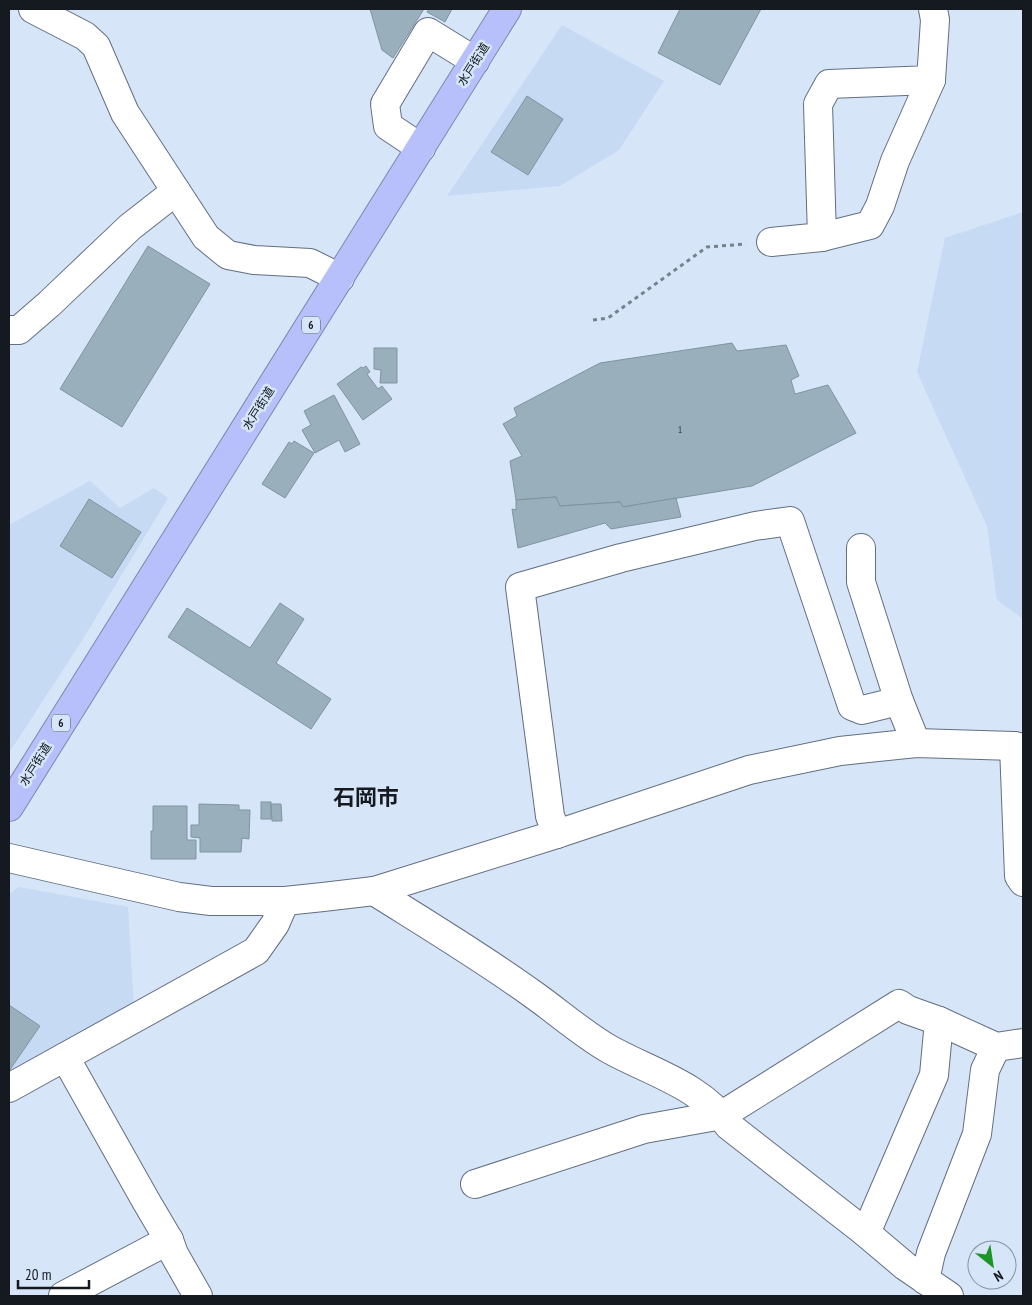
<svg xmlns="http://www.w3.org/2000/svg" width="1032" height="1305" viewBox="0 0 1032 1305" font-family="'PT Sans Narrow','Noto Sans JP',sans-serif">
<style>
.built{fill:#c7daf4}
.building{fill:#99b0bc;stroke:#7e94a1}
.lines{fill:none;stroke-linecap:round;stroke-linejoin:round}
.minor-casing{stroke:#626f80;stroke-width:30}
.highway-casing{stroke:#7e86ae;stroke-width:30}
.path{stroke:#76818d;stroke-width:3;stroke-dasharray:4 4;stroke-linecap:butt}
.minor{stroke:#fff;stroke-width:28}
.highway{stroke:#b7c0fa;stroke-width:28}
.labels{text-anchor:middle;dominant-baseline:central;stroke-width:5;stroke-linejoin:round;paint-order:stroke}
.number-label{font-size:10px;fill:#354047}
.shield{fill:#d6e5f8;stroke:#4e5761;stroke-width:1}
.shield-label{font-size:11px;font-weight:bold;fill:#141a20}
.street-label{font-size:12px;fill:#141a20;stroke:#d6e5f8}
.town-label{font-size:22px;font-weight:bold;fill:#141a20;stroke:#d6e5f8}
</style>
<rect width="100%" height="100%" fill="#d6e5f8"/>
<g class="built">
<polygon points="562,25 664,81 619,150 560,186 447,196"/>
<polygon points="1023,212 1023,619 997,600 987,526 917,372 945,238"/>
<polygon points="90,481 120,508 154,488 168,498 83,639 9,753 9,525"/>
<polygon points="19,887 128,907 134,1008 9,1076 9,894"/>
</g>
<g class="building">
<polygon points="370,9 424,9 393,58 382,50"/>
<polygon points="429,9 452,9 445,22 427,12"/>
<polygon points="680,9 761,9 720,85 658,53"/>
<polygon points="527,96 563,119 528,175 491,152"/>
<polygon points="148,246 210,284 122,427 60,389"/>
<polygon points="732,343 737,351 786,345 799,376 791,380 795,394 828,385 856,433 752,486 623,507 620,502 560,506 556,497 516,500 510,461 522,456 503,424 517,416 514,408 600,363"/>
<polygon points="374,348 397,348 397,383 380,383 381,370 374,369"/>
<polygon points="366,366 370,372 367,374 378,389 382,386 392,399 363,420 337,384 361,367 363,368"/>
<polygon points="334,395 360,444 345,452 339,440 315,453 302,430 311,425 304,411"/>
<polygon points="294,441 314,453 285,498 262,484 289,442 292,444"/>
<polygon points="556,497 560,506 620,502 623,507 676,498 681,517 611,529 605,523 518,548 512,509 516,510 516,500"/>
<polygon points="89,499 141,532 112,578 60,546"/>
<polygon points="280,603 304,619 276,663 331,699 311,729 168,637 187,608 250,648"/>
<rect x="261" y="802" width="10" height="17"/>
<polygon points="199,804 239,805 239,810 250,810 249,839 242,838 241,852 200,852 200,838 191,837 191,825 199,825"/>
<polygon points="271,804 281,804 282,821 272,821"/>
<polygon points="153,806 187,806 187,840 196,840 196,859 151,859 151,831 153,831"/>
<polygon points="9,1005 40,1026 9,1071"/>
</g>
<g class="lines">
<defs>
<g id="minor">
<polyline points="33,9 85,36 96,46 125,113 206,237 228,255 254,260 310,263 340,278"/>
<polyline points="421,148 388,126 385,104 428,32 475,61"/>
<polyline points="822,237 870,225 880,206 895,161 931,80"/>
<polyline points="771,242 822,237 818,104 829,84 931,80 935,20 933,9"/>
<polyline points="9,330 19,330 49,304 130,227 176,191"/>
<polyline points="861,548 861,582 899,701"/>
<polyline points="1014,746 1019,876 1023,882"/>
<polyline points="557,834 550,816 520,587 621,558 755,526 790,521 852,706 862,710 899,701 916,743"/>
<polyline points="9,858 179,897 211,901 285,901 323,897 374,891 557,834 749,770 840,751 916,743 1014,746 1023,748"/>
<path d="M374,891c54,34 109,67 160,104 24,17 49,39 75,54 41,23 92,36 120,77l137,107 39,33 44,30"/>
<polyline points="65,1057 146,1201 169,1240 174,1254 198,1296"/>
<polyline points="9,1088 256,951 275,924 285,901"/>
<polyline points="475,1184 644,1129 722,1115 899,1004 908,1010 939,1021 996,1047 1023,1043"/>
<polyline points="866,1233 934,1075 939,1021"/>
<polyline points="925,1280 931,1253 977,1134 985,1070 996,1047"/>
<polyline points="63,1296 169,1240"/>
</g>
<polyline id="highway" points="9,807 507,9"/>
</defs>
<use href="#minor" class="minor-casing"/>
<use href="#highway" class="highway-casing"/>
<polyline class="path" points="593,320 608,318 707,247 746,244"/>
<use href="#minor" class="minor"/>
<use href="#highway" class="highway"/>
</g>
<g class="labels">
<g class="number-label">
<text x="680" y="429">1</text>
</g>
<g class="shield">
<rect x="302" y="316.5" width="18" height="17" rx="4"/>
<rect x="52" y="714.5" width="18" height="17" rx="4"/>
</g>
<g class="shield-label">
<text x="311" y="325">6</text>
<text x="61" y="723">6</text>
</g>
<g class="street-label">
<text transform="translate(473 64) rotate(-58)">水戸街道</text>
<text transform="translate(258 408) rotate(-58)">水戸街道</text>
<text transform="translate(35 764) rotate(-58)">水戸街道</text>
</g>
<g class="town-label">
<text x="366" y="797">石岡市</text>
</g>
</g>
<rect width="1032" height="1305" fill="none" stroke="#141a20" stroke-width="20"/>
<g transform="translate(992 1265) rotate(150)"><circle r="24" fill="#d6e5f8" stroke="#8894a2"/>
<path d="M0-4L9 19L0 12L-9 19Z" fill="#1c9627"/>
<text y="-8" font-size="14" font-weight="bold" text-anchor="middle" fill="#141a20">N</text>
</g>
<path d="M18 1280v8h71v-8" fill="none" stroke="#141a20" stroke-width="2.5"/>
<text x="25" y="1280" font-size="15" fill="#141a20" stroke="#d6e5f8" stroke-width="4" paint-order="stroke">20 m</text>
</svg>
